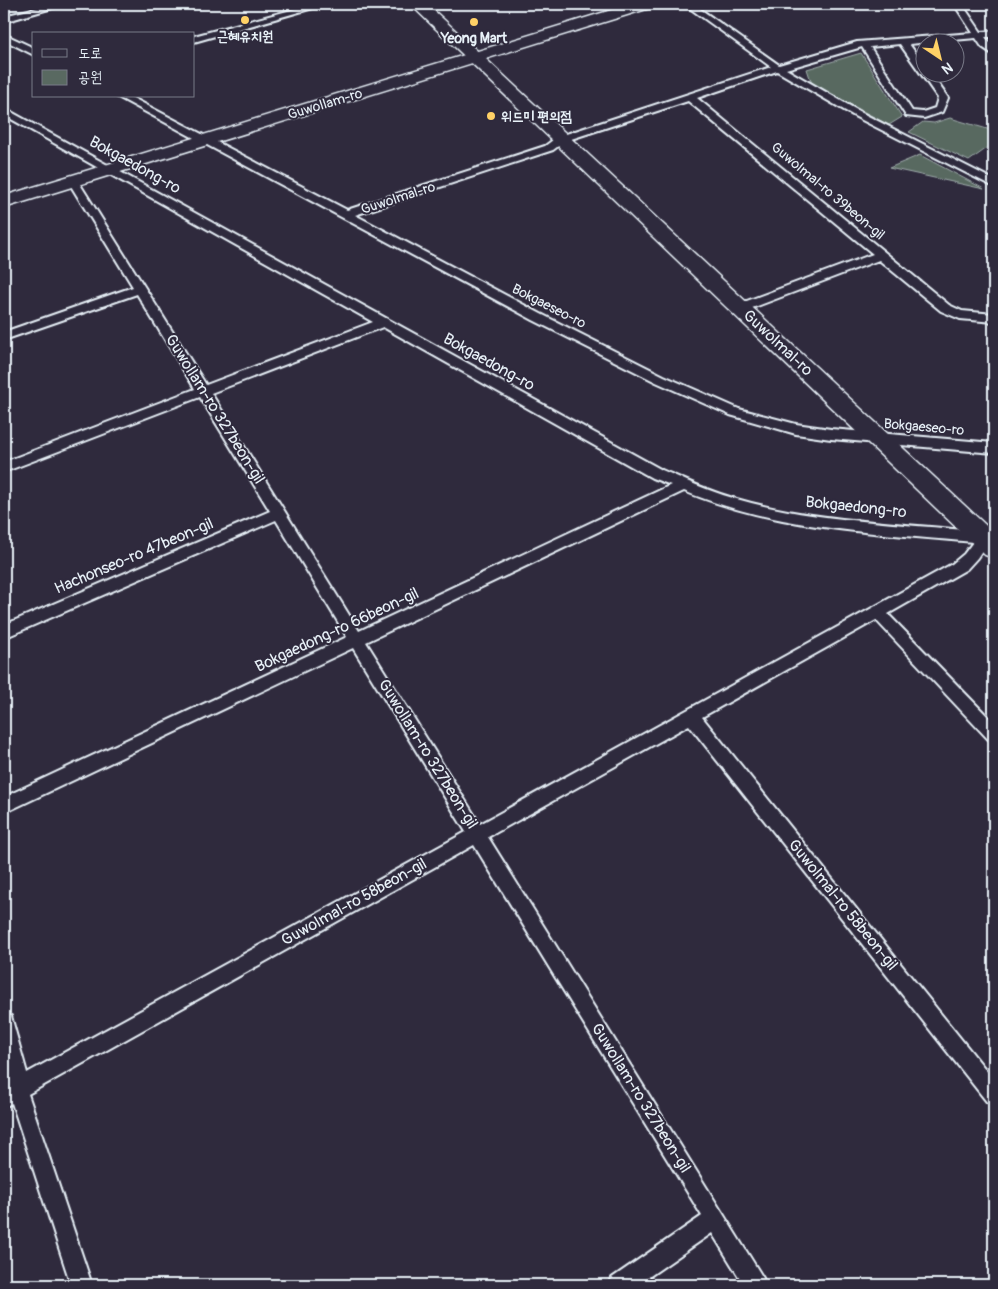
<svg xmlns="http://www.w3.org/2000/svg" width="998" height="1289" viewBox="0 0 998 1289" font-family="Pangolin,'Poor Story',sans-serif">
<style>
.green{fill:#596961;stroke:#a0adac}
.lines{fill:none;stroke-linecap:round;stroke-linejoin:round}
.service-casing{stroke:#e8f1f8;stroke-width:4}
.minor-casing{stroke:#e8f1f8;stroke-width:3}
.tertiary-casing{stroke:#e8f1f8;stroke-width:3}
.service{fill:#2f2a3d;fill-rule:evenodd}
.minor{fill:#2f2a3d;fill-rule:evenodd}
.tertiary{fill:#2f2a3d;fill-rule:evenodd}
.poi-dot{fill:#ffd166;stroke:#2f2a3d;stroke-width:2}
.labels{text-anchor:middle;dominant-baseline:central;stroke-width:4;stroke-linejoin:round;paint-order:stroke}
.far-poi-label{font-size:14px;font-weight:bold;fill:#e8f1f8;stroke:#2f2a3d}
.far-street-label{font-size:14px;fill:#e8f1f8;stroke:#2f2a3d}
.street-label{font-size:16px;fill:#e8f1f8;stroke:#2f2a3d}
</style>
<rect width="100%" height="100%" fill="#2f2a3d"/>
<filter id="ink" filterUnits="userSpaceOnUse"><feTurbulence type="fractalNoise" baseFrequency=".02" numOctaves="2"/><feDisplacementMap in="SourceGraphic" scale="10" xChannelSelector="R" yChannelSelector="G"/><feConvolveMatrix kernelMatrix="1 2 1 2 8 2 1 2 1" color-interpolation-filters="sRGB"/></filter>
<g filter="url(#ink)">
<g class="green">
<polygon points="861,53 902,117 889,125 812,84 807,69"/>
<polygon points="950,118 994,131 994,143 969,161 909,132 923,122 934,123"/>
<polygon points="920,155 984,189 889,168"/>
</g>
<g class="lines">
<defs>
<g id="service">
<polygon points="53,4 66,4 4,22 4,16"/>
<polygon points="314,4 327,4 194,42 194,36"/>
<path d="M684,4h9l86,61 78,-23 116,-9 -19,-29h8l19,28 13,-1v6h-9l9,11v7l-12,-8 -6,-9 -67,6 17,23v5h4l18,26 -6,14 -18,6 -18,-2 -44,-69 -76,22 76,44 132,67v7l-138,-70 -79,-46 -80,27 252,207 13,6 32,3v8l-34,-3 -19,-8 -62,-51 -135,51h-8l-2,-3 2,-3 137,-51 -185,-153 -123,40 -12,9 -198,65 186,99 123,62 75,33 57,15 35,5 163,14v10l-163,-14 -35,-5 -66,-19 -74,-33 -123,-62 -417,-224h13l218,114 198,-64 12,-9 214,-70zM900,44l38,54 -3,10 -12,4 -11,-1 -42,-64z"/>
<polygon points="4,34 34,48 34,55 4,40"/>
<path d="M4,108l658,362c23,10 46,21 71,28 84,25 175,25 261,35v10h-7l-10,15 -10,11 -79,45 106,109v18l-6,-2 -112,-119 -174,97 292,363v25l-7,-3 -298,-377 -201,112 275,441 3,7h-22l-32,-52 -75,52h-28l3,-7 90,-62 -228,-371 -446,249 64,191h-21l-59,-182 -8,4v-20l4,-3v-13l-4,-16v-41l7,2 2,7 14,50 439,-241 -113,-184 -349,165v-16l343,-160 -71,-117 -272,118v-13l266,-114 -70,-114 -196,75v-10l191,-73 -58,-95 -133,46v-8l129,-45 -65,-106 1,-2 4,-1 5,3 128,204 167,-63 -369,-207zM383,327l269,151 19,7 -312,146 -148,-238zM684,491c91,38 192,42 289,51l-9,12 -12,10 -472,260 -114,-182z"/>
</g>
<polygon id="minor" points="410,4 427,4 994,533 994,558 985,555"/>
<polygon id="tertiary" points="631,4 655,4 653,7 4,208 4,196"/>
</defs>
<use href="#service" class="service-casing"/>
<use href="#minor" class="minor-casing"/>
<use href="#tertiary" class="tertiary-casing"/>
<use href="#service" class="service"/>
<use href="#minor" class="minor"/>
<use href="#tertiary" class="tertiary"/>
</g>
</g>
<g class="poi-dot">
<circle cx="245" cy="20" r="5"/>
<circle cx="474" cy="22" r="5"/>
<circle cx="491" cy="116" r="5"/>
</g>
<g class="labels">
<g class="far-poi-label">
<text x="245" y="36">근혜유치원</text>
<text x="474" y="38">Yeong Mart</text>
<text x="501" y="116" text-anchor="start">위드미 편의점</text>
</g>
<g class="far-street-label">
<text transform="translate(325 104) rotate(-17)">Guwollam-ro</text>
<text transform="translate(828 191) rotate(40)">Guwolmal-ro 39beon-gil</text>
<text transform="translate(398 198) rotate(-18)">Guwolmal-ro</text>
<text transform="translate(549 306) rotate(27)">Bokgaeseo-ro</text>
<text transform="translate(924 427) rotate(5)">Bokgaeseo-ro</text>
</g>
<g class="street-label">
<text transform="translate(135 165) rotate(29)">Bokgaedong-ro</text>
<text transform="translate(778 343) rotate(43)">Guwolmal-ro</text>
<text transform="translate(489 362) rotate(29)">Bokgaedong-ro</text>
<text transform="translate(215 409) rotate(58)">Guwollam-ro 327beon-gil</text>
<text transform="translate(856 507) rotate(6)">Bokgaedong-ro</text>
<text transform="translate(134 556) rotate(-23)">Hachonseo-ro 47beon-gil</text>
<text transform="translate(337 630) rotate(-25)">Bokgaedong-ro 66beon-gil</text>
<text transform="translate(428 754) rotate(58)">Guwollam-ro 327beon-gil</text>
<text transform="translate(354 902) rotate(-29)">Guwolmal-ro 58beon-gil</text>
<text transform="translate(843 905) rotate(51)">Guwolmal-ro 58beon-gil</text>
<text transform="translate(641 1098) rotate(58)">Guwollam-ro 327beon-gil</text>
</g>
</g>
<rect width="998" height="1289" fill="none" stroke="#2f2a3d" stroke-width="20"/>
<rect x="10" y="10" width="978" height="1269" fill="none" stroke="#e8f1f8" stroke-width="2" filter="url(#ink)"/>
<rect x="32" y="32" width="162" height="65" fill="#2f2a3d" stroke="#797a88"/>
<rect x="42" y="49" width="25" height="8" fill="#2f2a3d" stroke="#797a88"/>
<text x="78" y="58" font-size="15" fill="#e8f1f8">도로</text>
<rect x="42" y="70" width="25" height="15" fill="#596961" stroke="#797a88"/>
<text x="78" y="82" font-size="15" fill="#e8f1f8">공원</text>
<g transform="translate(940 58) rotate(145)"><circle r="24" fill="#2f2a3d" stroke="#797a88"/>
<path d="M0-4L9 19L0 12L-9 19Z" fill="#ffd166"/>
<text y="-8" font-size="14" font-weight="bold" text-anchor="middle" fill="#e8f1f8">N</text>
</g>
</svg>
